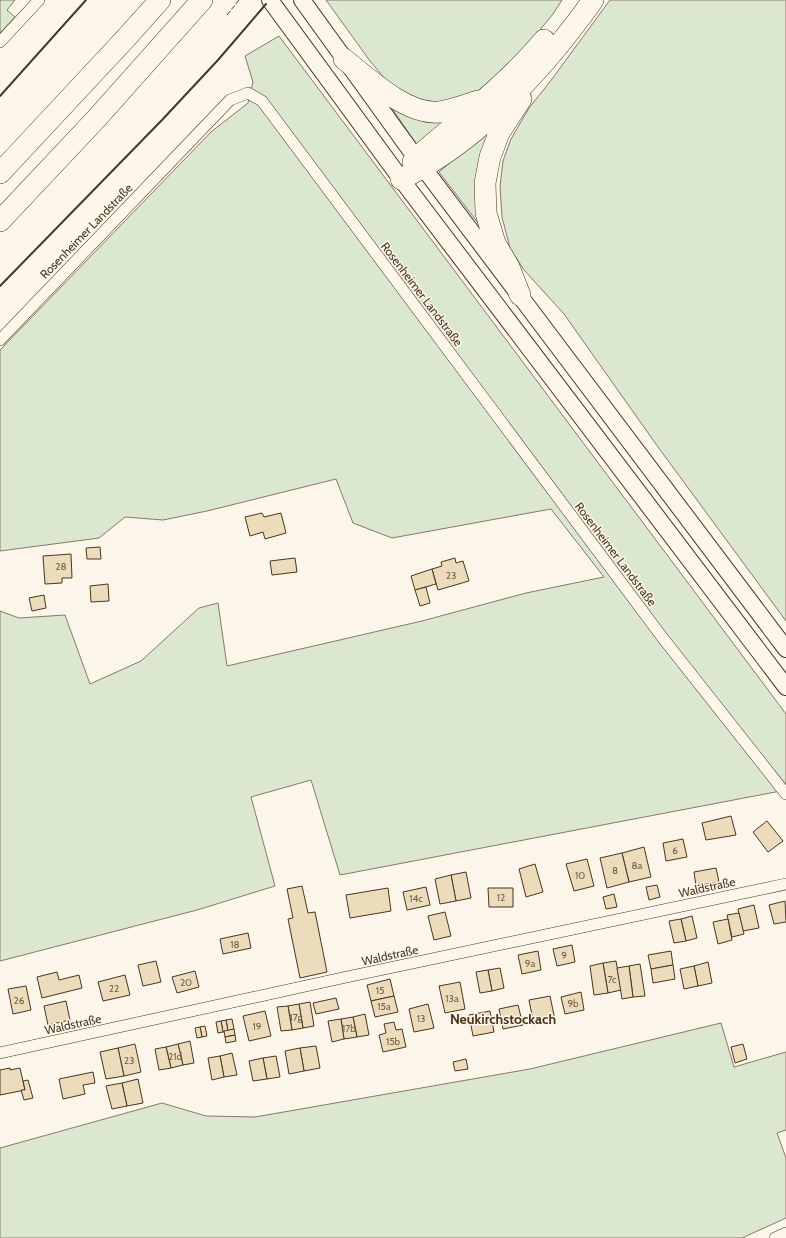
<svg xmlns="http://www.w3.org/2000/svg" width="786" height="1238" viewBox="0 0 786 1238" font-family="Cabin,sans-serif">
<style>
.green{fill:#dce7d0;stroke:#887966}
.building{fill:#ecdcbc;stroke:#4a3520}
.lines{fill:none;stroke-linecap:round;stroke-linejoin:round}
.minor-casing{stroke:#4a3520;stroke-width:12}
.secondary-casing{stroke:#4a3520;stroke-width:18}
.motorway-casing{stroke:#4a3520;stroke-width:22}
.minor{stroke:#fbf6e9;stroke-width:11}
.secondary{stroke:#fbf6e9;stroke-width:16}
.motorway{stroke:#fbf6e9;stroke-width:21}
.fence{stroke:#4a3520;stroke-width:1;stroke-dasharray:5 2;stroke-linecap:butt}
.wall{stroke:#4a3520;stroke-width:2}
.labels{text-anchor:middle;dominant-baseline:central;stroke-width:3;stroke-linejoin:round;paint-order:stroke}
.number-label{font-size:10px;fill:#725f47}
.street-label{font-size:12px;fill:#4a3520;stroke:#fbf6e9}
.quarter-label{font-size:14px;font-weight:bold;fill:#4a3520;stroke:#fbf6e9}
</style>
<rect width="100%" height="100%" fill="#fbf6e9"/>
<g class="green">
<polygon points="0,0 15,0 7,10 15,17 0,33"/>
<polygon points="326,0 562,0 553,14 521,53 485,86 467,98 439,103 422,101 391,86 370,61"/>
<polygon points="610,0 786,0 786,621 658,447 564,314 524,270 510,248 502,217 500,186 503,161 511,139 529,108 549,83"/>
<polygon points="279,36 786,714 786,790 340,875 311,780 251,797 275,886 197,910 0,961 0,611 19,618 65,615 90,684 141,661 199,608 218,603 227,666 422,621 526,593 604,577 551,509 392,538 353,523 336,479 207,511 163,520 125,517 99,538 0,551 0,350 211,132 248,103 253,82 245,56"/>
<polygon points="391,107 451,117 417,145"/>
<polygon points="488,130 478,223 439,172"/>
<polygon points="721,1023 734,1067 786,1052 786,1130 777,1133 786,1158 786,1218 742,1238 0,1238 0,1148 162,1103 206,1116 255,1117 530,1069"/>
</g>
<g class="building">
<polygon points="262,513 264,517 281,513 286,533 265,539 263,532 250,536 245,517"/>
<polygon points="100,547 101,559 87,559 86,548"/>
<polygon points="71,554 72,578 62,578 62,583 45,584 43,556"/>
<polygon points="295,558 297,572 272,575 270,561"/>
<polygon points="455,558 456,563 463,561 469,581 438,590 432,569 442,566 441,562"/>
<polygon points="432,569 436,584 415,590 411,576"/>
<polygon points="108,584 109,601 91,602 90,586"/>
<polygon points="426,587 430,603 420,606 415,590"/>
<polygon points="44,595 46,608 32,611 29,598"/>
<polygon points="731,816 736,835 706,840 702,823"/>
<polygon points="767,821 783,841 768,852 753,832"/>
<polygon points="683,839 687,857 666,861 663,843"/>
<polygon points="644,847 651,877 629,882 622,853"/>
<polygon points="622,853 629,882 607,888 600,858"/>
<polygon points="587,859 594,886 574,891 566,864"/>
<polygon points="535,864 543,892 526,897 519,869"/>
<polygon points="716,868 719,882 696,886 694,872"/>
<polygon points="466,872 471,898 456,901 451,875"/>
<polygon points="451,875 456,901 440,904 435,879"/>
<polygon points="657,885 660,897 649,900 646,887"/>
<polygon points="302,886 308,913 315,912 327,972 300,978 288,919 293,918 287,889"/>
<polygon points="426,887 430,905 407,910 403,892"/>
<polygon points="388,888 391,911 350,918 346,895"/>
<polygon points="488,888 513,888 513,907 489,907"/>
<polygon points="614,894 617,907 606,909 603,897"/>
<polygon points="785,901 786,922 774,924 769,905"/>
<polygon points="754,905 759,928 743,931 738,909"/>
<polygon points="445,912 451,936 434,940 428,916"/>
<polygon points="739,913 744,934 732,937 727,915"/>
<polygon points="692,916 697,938 686,941 681,919"/>
<polygon points="681,919 686,941 674,943 669,921"/>
<polygon points="728,919 732,940 718,944 713,922"/>
<polygon points="248,933 251,948 223,954 220,939"/>
<polygon points="572,945 575,962 557,966 553,949"/>
<polygon points="538,951 541,970 522,974 518,955"/>
<polygon points="671,951 673,965 651,969 648,955"/>
<polygon points="156,961 161,982 143,986 138,965"/>
<polygon points="616,961 621,990 608,993 603,963"/>
<polygon points="708,962 712,983 698,986 694,966"/>
<polygon points="603,963 608,993 594,995 590,966"/>
<polygon points="640,964 645,996 633,997 629,966"/>
<polygon points="673,965 675,979 653,983 651,969"/>
<polygon points="629,966 633,997 622,999 617,968"/>
<polygon points="694,966 698,986 684,989 680,969"/>
<polygon points="500,968 504,988 492,991 488,970"/>
<polygon points="488,970 492,991 480,993 476,972"/>
<polygon points="195,971 199,987 177,993 172,977"/>
<polygon points="57,972 59,980 79,975 82,988 42,998 37,977"/>
<polygon points="125,975 130,995 103,1001 98,982"/>
<polygon points="390,979 394,996 371,1001 367,985"/>
<polygon points="460,982 465,1009 445,1013 439,986"/>
<polygon points="26,986 31,1010 13,1014 8,989"/>
<polygon points="581,992 584,1010 565,1014 561,997"/>
<polygon points="394,996 398,1012 375,1017 371,1001"/>
<polygon points="550,996 555,1020 534,1025 529,1000"/>
<polygon points="336,998 339,1009 316,1014 313,1003"/>
<polygon points="66,1001 70,1020 48,1025 44,1006"/>
<polygon points="310,1002 314,1026 303,1028 299,1004"/>
<polygon points="299,1004 303,1028 292,1030 288,1006"/>
<polygon points="428,1004 434,1028 414,1032 409,1009"/>
<polygon points="518,1005 523,1025 503,1029 499,1009"/>
<polygon points="288,1006 292,1030 281,1031 277,1007"/>
<polygon points="265,1011 271,1036 249,1041 243,1016"/>
<polygon points="490,1011 494,1032 473,1036 469,1015"/>
<polygon points="365,1014 369,1035 357,1037 353,1017"/>
<polygon points="353,1017 357,1037 344,1039 341,1019"/>
<polygon points="232,1019 234,1029 228,1031 226,1020"/>
<polygon points="341,1019 344,1039 332,1042 328,1021"/>
<polygon points="226,1020 228,1031 223,1032 221,1021"/>
<polygon points="221,1021 223,1032 218,1033 216,1022"/>
<polygon points="394,1022 396,1030 402,1029 406,1047 383,1052 379,1035 386,1033 384,1024"/>
<polygon points="205,1026 207,1036 202,1037 200,1027"/>
<polygon points="200,1027 202,1037 197,1038 195,1028"/>
<polygon points="234,1029 235,1035 225,1037 224,1031"/>
<polygon points="235,1035 236,1041 226,1043 225,1037"/>
<polygon points="190,1041 194,1063 183,1065 178,1044"/>
<polygon points="135,1044 141,1072 124,1076 118,1048"/>
<polygon points="178,1044 183,1065 171,1068 166,1047"/>
<polygon points="743,1044 747,1059 735,1063 731,1047"/>
<polygon points="316,1046 320,1068 304,1071 300,1048"/>
<polygon points="166,1047 171,1068 159,1070 155,1049"/>
<polygon points="118,1048 124,1076 106,1079 100,1052"/>
<polygon points="300,1048 304,1071 289,1074 285,1051"/>
<polygon points="232,1053 237,1075 224,1077 220,1056"/>
<polygon points="220,1056 224,1077 212,1080 208,1058"/>
<polygon points="276,1056 280,1077 267,1079 263,1058"/>
<polygon points="263,1058 267,1079 253,1081 249,1061"/>
<polygon points="466,1059 468,1069 455,1071 453,1062"/>
<polygon points="10,1068 10,1070 20,1068 25,1090 0,1095 0,1070"/>
<polygon points="93,1072 95,1083 83,1085 85,1094 63,1099 59,1079"/>
<polygon points="138,1079 143,1103 127,1106 122,1083"/>
<polygon points="28,1080 33,1098 24,1100 21,1090 25,1090 23,1081"/>
<polygon points="122,1083 127,1106 112,1109 106,1086"/>
</g>
<g class="lines">
<defs>
<g id="minor">
<polyline points="0,42 39,0"/>
<polyline points="0,340 230,100 248,93 262,101 662,637 786,794"/>
<polyline points="0,1053 342,978 786,884"/>
<polyline points="775,1238 786,1233"/>
</g>
<g id="secondary">
<polyline points="270,0 401,179 786,687"/>
<polyline points="302,0 416,158 786,649"/>
</g>
<g id="motorway">
<path d="M344,59c24,19 62,56 95,53 13,-2 26,-7 39,-11"/>
<path d="M413,162l3,-4c44,-38 91,-74 128,-118"/>
<polyline points="0,173 126,38 160,0"/>
<path d="M401,179c62,-30 113,-80 157,-133 12,-15 24,-30 35,-46"/>
<polyline points="0,221 97,118 202,0"/>
<polyline points="520,295 509,267 495,243 486,213 485,183 490,157 499,133 521,99"/>
</g>
</defs>
<use href="#minor" class="minor-casing"/>
<use href="#secondary" class="secondary-casing"/>
<use href="#motorway" class="motorway-casing"/>
<use href="#minor" class="minor"/>
<use href="#secondary" class="secondary"/>
<use href="#motorway" class="motorway"/>
<polyline class="fence" points="227,15 239,0"/>
<g class="wall">
<polyline points="0,96 86,0"/>
<polyline points="0,286 162,120 218,60 266,4"/>
</g>
</g>
<g class="labels">
<g class="number-label">
<text x="61" y="566">28</text>
<text x="451" y="575">23</text>
<text x="675" y="850">6</text>
<text x="637" y="865">8a</text>
<text x="615" y="870">8</text>
<text x="580" y="875">10</text>
<text x="501" y="897">12</text>
<text x="416" y="898">14c</text>
<text x="235" y="944">18</text>
<text x="564" y="955">9</text>
<text x="530" y="963">9a</text>
<text x="612" y="979">7c</text>
<text x="186" y="982">20</text>
<text x="114" y="988">22</text>
<text x="380" y="990">15</text>
<text x="452" y="998">13a</text>
<text x="19" y="1000">26</text>
<text x="573" y="1003">9b</text>
<text x="384" y="1006">15a</text>
<text x="296" y="1017">17g</text>
<text x="421" y="1018">13</text>
<text x="257" y="1026">19</text>
<text x="349" y="1028">17b</text>
<text x="393" y="1041">15b</text>
<text x="175" y="1056">21d</text>
<text x="129" y="1060">23</text>
</g>
<g class="street-label">
<text transform="translate(86 231) rotate(-46)">Rosenheimer Landstraße</text>
<text transform="translate(422 294) rotate(53)">Rosenheimer Landstraße</text>
<text transform="translate(616 554) rotate(53)">Rosenheimer Landstraße</text>
<text transform="translate(707 887) rotate(-12)">Waldstraße</text>
<text transform="translate(390 955) rotate(-12)">Waldstraße</text>
<text transform="translate(73 1024) rotate(-12)">Waldstraße</text>
</g>
<g class="quarter-label">
<text x="503" y="1019">Neukirchstockach</text>
</g>
</g>
</svg>
